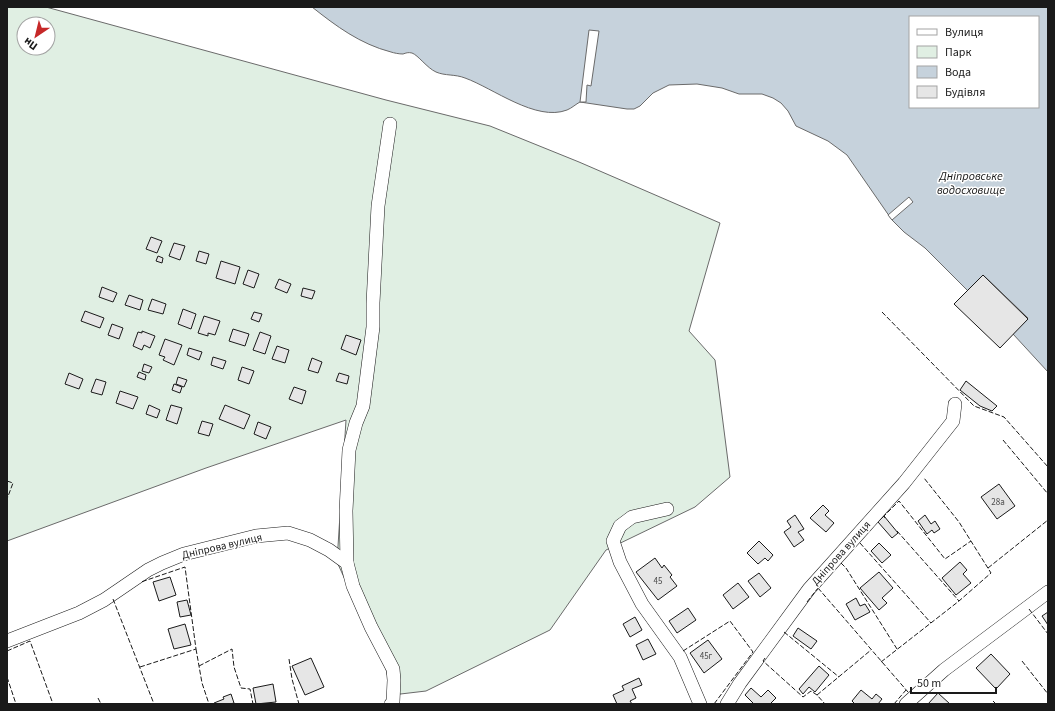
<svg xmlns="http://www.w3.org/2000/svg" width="1055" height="711" viewBox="0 0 1055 711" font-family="'Source Sans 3',sans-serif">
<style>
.green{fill:#e0efe3;stroke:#6a6a6a;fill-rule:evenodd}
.water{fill:#c6d2dc;stroke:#6a6a6a;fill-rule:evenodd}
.pier{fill:#fff;stroke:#6a6a6a}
.building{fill:#e6e6e6;stroke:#1a1a1a}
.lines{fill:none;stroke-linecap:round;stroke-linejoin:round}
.minor-casing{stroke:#1a1a1a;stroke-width:14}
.minor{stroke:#fff;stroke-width:13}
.fence{stroke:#1a1a1a;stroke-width:1;stroke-dasharray:5 2;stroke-linecap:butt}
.labels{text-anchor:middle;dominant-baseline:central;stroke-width:3;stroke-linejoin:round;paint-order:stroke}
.number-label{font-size:9px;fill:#4d4d4d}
.street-label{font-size:11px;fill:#1a1a1a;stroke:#fff}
.water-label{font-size:12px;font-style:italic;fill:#1a1a1a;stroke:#fff}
</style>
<rect width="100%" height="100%" fill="#fff"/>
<path class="green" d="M7,7h39l340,93 104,26 89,36 141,61 -31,108 26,29 15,117 -35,30 -89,43 -56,80 -124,61 -34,4 -6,-26 -49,-107 9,-142 -140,48 -199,73zM24,24h24v24h-24z"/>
<path class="water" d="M312,7h736v365l-35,-38 15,-16 -45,-43 -15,16 -43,-43 -21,-16 -12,-12 -45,-65 -19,-14 -32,-15 -8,-15 -7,-8 -8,-5 -11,-4h-23l-17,-6 -25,-4 -28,1 -16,8 -13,13 -6,3h-7l-47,-7c-4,2 -8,6 -13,8 -31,12 -74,-22 -102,-32 -10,-4 -20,-2 -29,-6 -9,-4 -18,-17 -24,-19 -4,-1 -6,0 -9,1 -4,0 -9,-1 -12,-2 -31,-8 -55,-26 -79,-45zM910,17h128v90h-128z"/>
<g class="pier">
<polygon points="589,30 599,31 591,86 587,85 586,102 580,102"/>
<polygon points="909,197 913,202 892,220 888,215"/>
</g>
<g class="building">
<polygon points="151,237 162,241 157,253 146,249"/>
<polygon points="174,243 185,246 180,260 169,256"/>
<polygon points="199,251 209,254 206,264 196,261"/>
<polygon points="158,256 163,258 162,263 156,261"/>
<polygon points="221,261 240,267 235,284 216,278"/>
<polygon points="248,270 259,274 254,288 243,284"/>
<polygon points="983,275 1028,319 1000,348 954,304"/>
<polygon points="279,279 291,284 287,293 275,288"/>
<polygon points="102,287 117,293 113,302 99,297"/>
<polygon points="303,288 315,291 312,299 301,296"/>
<polygon points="129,295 143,300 140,310 125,305"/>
<polygon points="152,299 166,304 163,314 148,310"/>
<polygon points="183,309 196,314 191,329 178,324"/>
<polygon points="85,311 104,318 100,328 81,321"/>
<polygon points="254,312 262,314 259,322 251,319"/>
<polygon points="204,316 220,321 215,335 208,333 208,336 198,333"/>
<polygon points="112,324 123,328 119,339 108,335"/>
<polygon points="233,329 249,334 245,346 229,341"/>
<polygon points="142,331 155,336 150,348 144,345 142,350 133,346 138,332 142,333"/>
<polygon points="260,332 271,336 265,354 253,350"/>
<polygon points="346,335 361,340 356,355 341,349"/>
<polygon points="165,339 182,345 174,365 163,360 165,357 159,355"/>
<polygon points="277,346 289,350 285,363 272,359"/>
<polygon points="189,348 202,352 199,360 187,355"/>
<polygon points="213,357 226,361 223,369 211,365"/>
<polygon points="312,358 322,362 318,373 308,370"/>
<polygon points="144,364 152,367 149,373 142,371"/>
<polygon points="242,367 254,371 249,384 238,380"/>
<polygon points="139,372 146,375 145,380 137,377"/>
<polygon points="69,373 83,379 79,389 65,384"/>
<polygon points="339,373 349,376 347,384 336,381"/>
<polygon points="178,377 187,380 184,387 176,384"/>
<polygon points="96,379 106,382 102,395 91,392"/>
<polygon points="966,381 997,406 992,411 980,406 960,390"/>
<polygon points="174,384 182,387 180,393 172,390"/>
<polygon points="294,387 306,391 302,404 289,399"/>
<polygon points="120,391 138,397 133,409 116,403"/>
<polygon points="149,405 160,410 157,418 146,414"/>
<polygon points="171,405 182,408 177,424 166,420"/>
<polygon points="225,405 250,415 244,429 219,419"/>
<polygon points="202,421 213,424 209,436 198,433"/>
<polygon points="258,422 271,427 266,439 254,434"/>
<polygon points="999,484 1015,506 997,519 981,497"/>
<polygon points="823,505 829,511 825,515 834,523 826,532 810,518"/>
<polygon points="795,515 804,529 798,532 804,540 794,547 784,532 791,527 787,521"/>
<polygon points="925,515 931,524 935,521 940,529 934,533 932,530 927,534 918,521"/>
<polygon points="884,516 898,533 892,538 878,522"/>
<polygon points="759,541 773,555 768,561 765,558 758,564 747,553"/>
<polygon points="879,543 891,555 882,563 871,551"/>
<polygon points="655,558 662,568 664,565 672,575 670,577 677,586 658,600 636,572"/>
<polygon points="960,562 967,570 963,574 971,583 956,595 942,578"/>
<polygon points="879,572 893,588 882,598 887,603 879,610 860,588"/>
<polygon points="759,573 771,588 760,597 748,581"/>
<polygon points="170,577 176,595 159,601 153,582"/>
<polygon points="738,583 749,597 733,609 723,595"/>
<polygon points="856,598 860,606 865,604 870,612 855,620 846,604"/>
<polygon points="187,600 191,615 180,617 177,602"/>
<polygon points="688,608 696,620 677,633 669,621"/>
<polygon points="1048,612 1048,625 1042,616"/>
<polygon points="635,617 642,630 630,637 623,624"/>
<polygon points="185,624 191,645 174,649 168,629"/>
<polygon points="798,628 817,641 811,649 793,636"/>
<polygon points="648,639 656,654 643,660 636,645"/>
<polygon points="708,640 722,659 704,673 690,653"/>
<polygon points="991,654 1010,674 996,689 976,668"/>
<polygon points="311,658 324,687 305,695 292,666"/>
<polygon points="819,666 829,675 815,692 809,687 803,694 799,689"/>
<polygon points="639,678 642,685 632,689 636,698 630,701 632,704 617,704 613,695 624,690 622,686"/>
<polygon points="273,684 276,702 256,704 253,688"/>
<polygon points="751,688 761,697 768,690 776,698 770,704 754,704 745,695"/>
<polygon points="861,690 872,699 876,694 882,699 878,704 855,704 852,701"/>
<polygon points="938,693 950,704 928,704"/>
<polygon points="231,694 234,703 230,704 214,704 214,703 224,699 223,697"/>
</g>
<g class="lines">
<defs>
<g id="minor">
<polyline points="667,509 632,517 620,526 613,541 620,562 642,604 680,657 700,704"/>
<polyline points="347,563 346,511 349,450 356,423 363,406 373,327 373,303 378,206 390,124"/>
<polyline points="7,641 79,613 104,600 148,570 162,563 184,554 256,536 288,533 310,540 329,550 347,563 353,586 371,627 393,669 394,680 393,702 391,704"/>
<polyline points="727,704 740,683 809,589 904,483 953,421 955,404"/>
<polyline points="906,704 944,670 1048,592"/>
</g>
</defs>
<use href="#minor" class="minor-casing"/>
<use href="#minor" class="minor"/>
<g class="fence">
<polyline points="882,312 974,406 1004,417 1048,467"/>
<polyline points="1003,440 1048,494"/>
<polyline points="7,481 13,483 7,499"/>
<polyline points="885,518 884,516 899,501 945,559 971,541"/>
<polyline points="897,531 959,601"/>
<polyline points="860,543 931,623"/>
<polyline points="841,563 846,568 897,649"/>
<polyline points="988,568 1048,520"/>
<polyline points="818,588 908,692"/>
<polyline points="113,599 154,704"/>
<polyline points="807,602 818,588"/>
<polyline points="1029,609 1048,634"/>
<polyline points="784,632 839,677"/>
<polyline points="196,649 202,683 209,704"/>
<polyline points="7,651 30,641 53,704"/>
<polyline points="683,651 730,621 753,652 714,704"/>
<polyline points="765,658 763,661 803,697 811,691 817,695 825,704"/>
<polyline points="289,659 292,679 299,704"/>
<polyline points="1022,661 1048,694"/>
<polyline points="881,662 959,601 991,573 959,522 924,478"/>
<polyline points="199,666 232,649 234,667 241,688 250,689 253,704"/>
<polyline points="140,667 196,649 185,567 141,582"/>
<polyline points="7,677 16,704"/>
<polyline points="817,695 871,650"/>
<polyline points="98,698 101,704"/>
<polyline points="993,701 996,704"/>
<polyline points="894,704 906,690"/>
</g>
</g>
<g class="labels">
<g class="number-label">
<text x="998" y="502">28а</text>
<text x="658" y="581">45</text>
<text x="706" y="656">45г</text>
</g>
<g class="street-label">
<text transform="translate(222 546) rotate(-13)">Дніпрова вулиця</text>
<text transform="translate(841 553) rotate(-48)">Дніпрова вулиця</text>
</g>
<g class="water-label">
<text x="971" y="176">Дніпровське<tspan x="971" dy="14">водосховище</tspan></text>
</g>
</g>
<rect width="1055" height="711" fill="none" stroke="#1a1a1a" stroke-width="16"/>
<rect x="909" y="16" width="130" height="92" fill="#ffffff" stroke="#a3a3a3"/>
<rect x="917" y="29" width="20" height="6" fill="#ffffff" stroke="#a3a3a3"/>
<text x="945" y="36" font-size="12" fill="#1a1a1a">Вулиця</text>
<rect x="917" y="46" width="20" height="12" fill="#e0efe3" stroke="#a3a3a3"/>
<text x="945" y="56" font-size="12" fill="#1a1a1a">Парк</text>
<rect x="917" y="66" width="20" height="12" fill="#c6d2dc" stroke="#a3a3a3"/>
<text x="945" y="76" font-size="12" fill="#1a1a1a">Вода</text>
<rect x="917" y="86" width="20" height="12" fill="#e6e6e6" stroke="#a3a3a3"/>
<text x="945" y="96" font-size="12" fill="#1a1a1a">Будівля</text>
<g transform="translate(36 36) rotate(215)"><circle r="19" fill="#ffffff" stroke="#a3a3a3"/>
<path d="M0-3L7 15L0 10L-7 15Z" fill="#c62828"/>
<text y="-6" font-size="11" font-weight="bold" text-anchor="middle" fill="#1a1a1a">Пн</text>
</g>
<path d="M911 687v6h85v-6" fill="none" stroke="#1a1a1a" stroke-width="2"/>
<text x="917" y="687" font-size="12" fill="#1a1a1a" stroke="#ffffff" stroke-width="3" paint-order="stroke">50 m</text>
</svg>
